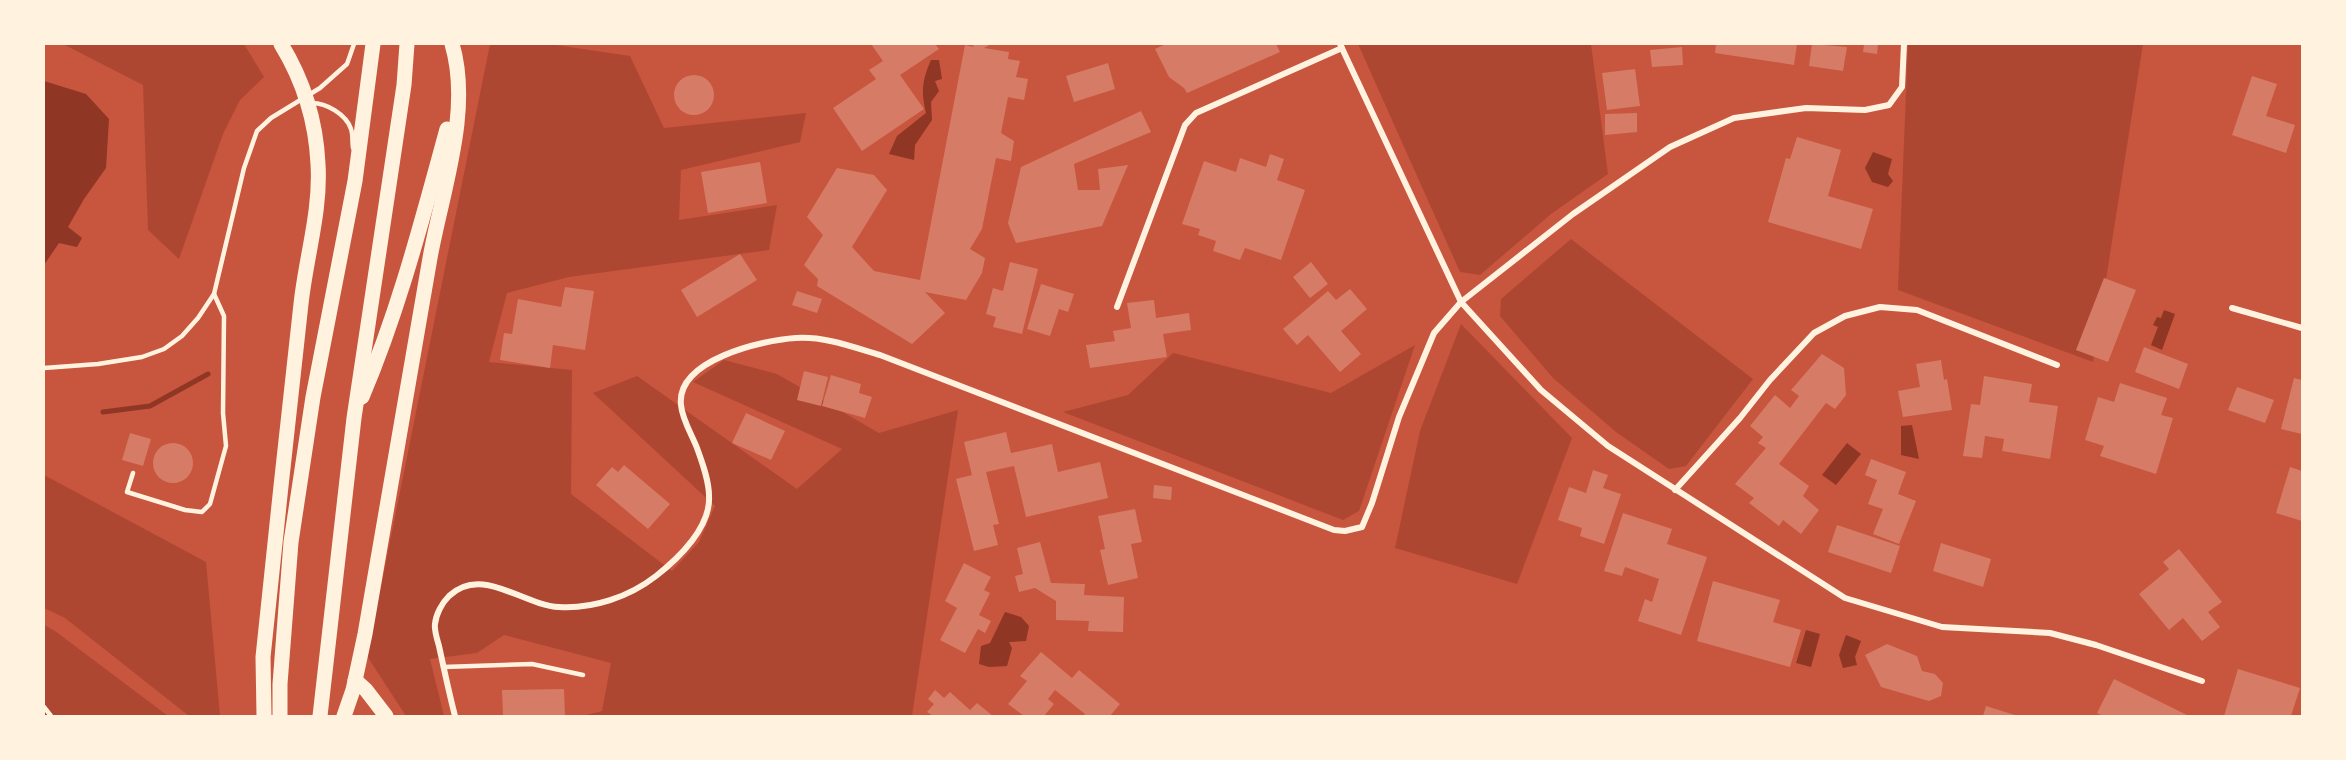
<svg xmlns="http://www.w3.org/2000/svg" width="2346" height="760" viewBox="0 0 2346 760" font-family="Arial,sans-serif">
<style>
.green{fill:#ae4732}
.water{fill:#8f3625}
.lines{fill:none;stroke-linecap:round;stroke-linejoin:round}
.stream{stroke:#8f3625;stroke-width:5}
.building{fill:#d67c66}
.service{stroke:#fff3e0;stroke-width:4.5}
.minor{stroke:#fff3e0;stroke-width:6}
.primary{stroke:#fff3e0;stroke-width:15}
</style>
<rect width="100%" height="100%" fill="#c8553d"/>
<g class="green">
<polygon points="63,44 244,44 264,77 240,100 223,134 179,259 148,230 143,85"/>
<polygon points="490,44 549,44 630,56 664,128 806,113 800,142 681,170 679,220 777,205 769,250 569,277 507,293 489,362 572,370 571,494 672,571 699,542 715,506 593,393 637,376 797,489 842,449 693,382 724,360 777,374 879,433 958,410 912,716 583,716 602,711 611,663 504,635 477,653 430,659 444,716 406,716 367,656"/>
<polygon points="1358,44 1591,44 1608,174 1551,214 1480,275 1460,272"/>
<polygon points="1908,44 2143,44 2093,362 1898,290"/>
<polygon points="1571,239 1753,379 1686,466 1669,469 1616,432 1553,378 1500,316 1501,299"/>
<polygon points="1461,324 1572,438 1517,584 1395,548 1420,431"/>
<polygon points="1415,345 1359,511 1343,520 1063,412 1128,395 1173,353 1331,393"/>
<polygon points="44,475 206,562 220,716 189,716 65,618 44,608"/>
<polygon points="44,625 55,631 168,716 44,716"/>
</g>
<g class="water">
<path d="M931,60h8l3,19 -7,2 4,10 -8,11 1,18 -17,25 -1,15 -25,-6 8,-18 29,-23c-5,-22 -4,-32 5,-53z"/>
<polygon points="44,81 86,94 109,119 106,168 84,199 68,227 82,238 77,247 59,243 44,265"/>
<polygon points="1873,152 1892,159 1888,174 1893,181 1888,187 1872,182 1865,168"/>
<polygon points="2164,310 2175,314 2162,350 2151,345 2158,327 2153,325 2157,317 2161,318"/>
<polygon points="1912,425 1919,459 1901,455 1901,426"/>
<polygon points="1847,443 1861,454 1836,485 1822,475"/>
<polygon points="1005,612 1021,617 1029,626 1026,641 1009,642 1012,648 1007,666 989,667 979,664 981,646 990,643"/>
<polygon points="1806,630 1820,634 1811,667 1796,663"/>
<polygon points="1846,635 1861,641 1855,657 1857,665 1843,668 1839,655"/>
</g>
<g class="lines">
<polyline class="stream" points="103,412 150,406 208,374"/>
</g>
<g class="building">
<polygon points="871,44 935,44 939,49 900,75 924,109 862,151 833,108 876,79 869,70 883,61"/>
<polygon points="972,44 991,44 984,48 1009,52 1008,59 1020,61 1016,77 1028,79 1024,100 1008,97 1001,133 1014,141 1011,161 996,158 982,229 970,249 985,258 982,273 966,300 925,292 945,313 912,344 817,286 818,279 804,265 823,235 807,217 837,168 874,175 887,190 852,247 874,271 920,280 965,45 974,47"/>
<polygon points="1166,44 1276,44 1280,52 1187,93 1184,88 1169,77 1155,49"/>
<polygon points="1716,44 1797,44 1794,65 1715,53"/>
<polygon points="1812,44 1847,47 1843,71 1809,66"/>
<polygon points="1864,44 1878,44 1877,54 1863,52"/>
<polygon points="1682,47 1683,65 1652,67 1650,50"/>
<polygon points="1108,63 1115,89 1074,102 1066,76"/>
<polygon points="1635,69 1640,106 1607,110 1602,73"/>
<circle cx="694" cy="95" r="20"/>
<polygon points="2252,76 2277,84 2266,116 2295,125 2286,153 2232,135"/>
<polygon points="1141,111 1151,132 1074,164 1078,190 1100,190 1098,169 1128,165 1102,226 1016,243 1008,223 1021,167"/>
<polygon points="1637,113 1637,132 1605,135 1605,114"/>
<polygon points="1797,137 1841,150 1828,196 1873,209 1861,249 1768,222 1786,158 1790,159"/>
<polygon points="1270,154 1284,159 1277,180 1305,190 1281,260 1245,248 1240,260 1213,251 1216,241 1198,235 1200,229 1182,224 1204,161 1236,172 1240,158 1266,167"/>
<polygon points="760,162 767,203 708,213 701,172"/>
<polygon points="740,254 757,280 697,317 681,290"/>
<polygon points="1010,262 1038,269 1022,334 993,327 996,317 986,314 993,288 1003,291"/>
<polygon points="1311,262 1328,284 1310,298 1293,277"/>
<polygon points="2104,278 2136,290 2108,362 2076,350"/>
<polygon points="1041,284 1074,294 1068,312 1059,309 1050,336 1027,329"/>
<polygon points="565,287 594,291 585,350 553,345 550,368 500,360 504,333 512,334 518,299 561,307"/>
<polygon points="1350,289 1367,309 1341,331 1361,354 1340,372 1308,335 1297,345 1283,329 1328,291 1336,300"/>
<polygon points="797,291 822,299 817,313 792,305"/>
<polygon points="1154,300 1156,318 1189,313 1191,330 1163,334 1167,357 1090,368 1086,345 1115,341 1113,331 1131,328 1127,303"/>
<polygon points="2144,347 2188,364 2179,389 2135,372"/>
<polygon points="1822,354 1844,368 1846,395 1835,409 1826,403 1779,464 1809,486 1803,496 1819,510 1801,534 1783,520 1779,526 1749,503 1754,498 1735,484 1766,448 1758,443 1763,437 1750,426 1775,395 1790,408 1799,396 1791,390"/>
<polygon points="1941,360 1944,380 1947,379 1952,410 1903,417 1898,391 1920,387 1916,364"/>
<polygon points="804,371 828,377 821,406 797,400"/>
<polygon points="831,375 861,384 859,393 872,397 865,418 822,406"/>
<polygon points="1984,376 2032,384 2029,402 2058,406 2050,459 2002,451 2004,439 1985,436 1982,458 1963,456 1971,404 1980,405"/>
<polygon points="2294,378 2302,380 2302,434 2281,429"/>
<polygon points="2120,383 2167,398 2161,415 2173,418 2156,474 2100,456 2104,446 2085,440 2098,397 2114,402"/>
<polygon points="2237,387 2274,400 2265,423 2228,410"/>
<polygon points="746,413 785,431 771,460 732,443"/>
<polygon points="1006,432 1011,453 1052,444 1058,472 1100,462 1108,498 1026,517 1014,466 986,472 999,524 993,525 998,545 974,551 956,479 972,475 964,442"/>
<polygon points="130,433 151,439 143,466 122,460"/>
<circle cx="173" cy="463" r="20"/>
<polygon points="1871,459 1906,472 1898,494 1916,501 1899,544 1873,534 1883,509 1868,504 1877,480 1865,475"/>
<polygon points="624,465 670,504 648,529 596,485 612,467 618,472"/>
<polygon points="2290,467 2302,471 2302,521 2276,513"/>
<polygon points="1593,470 1608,475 1603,488 1621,494 1604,544 1580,536 1582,528 1558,520 1569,487 1586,493"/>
<polygon points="1154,485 1172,487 1171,500 1153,498"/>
<polygon points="1135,509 1142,542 1131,544 1138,578 1108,585 1100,550 1105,549 1098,516"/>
<polygon points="1623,513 1672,529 1667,544 1707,557 1681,635 1638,621 1645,599 1652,602 1659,579 1625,567 1622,576 1604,571"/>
<polygon points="1837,525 1900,546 1891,573 1828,552"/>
<polygon points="1040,542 1051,583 1085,584 1084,595 1124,597 1123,632 1088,631 1089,621 1056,620 1056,601 1035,588 1019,592 1015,576 1023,574 1017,548"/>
<polygon points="1941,543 1991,559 1983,587 1933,571"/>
<polygon points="2179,549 2222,602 2208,612 2220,627 2202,641 2183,618 2169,630 2139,594 2169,569 2163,562"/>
<polygon points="964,563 991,577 984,590 990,593 979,615 991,621 985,633 978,629 965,653 940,640 957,608 945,601"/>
<polygon points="1713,581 1780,600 1773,622 1801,630 1790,667 1697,641"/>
<polygon points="1887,644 1917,656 1922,671 1935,674 1943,683 1941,696 1929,701 1881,687 1865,655"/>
<polygon points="1041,652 1072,678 1079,670 1120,704 1110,716 1083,716 1085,714 1055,690 1048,699 1054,704 1044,716 1024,716 1008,704 1027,681 1020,676"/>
<polygon points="2238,669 2300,688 2291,716 2224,716"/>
<polygon points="2114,679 2187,715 2186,716 2103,716 2097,713"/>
<polygon points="564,689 565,716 503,716 502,690"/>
<polygon points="935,690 944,698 950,692 970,710 977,703 993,716 933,716 927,712 934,704 928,699"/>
<polygon points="1986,706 2018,716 1983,716"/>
</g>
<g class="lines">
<g class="service">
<path d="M312,103c14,0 34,11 39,26 2,5 1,13 2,19"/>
<polyline points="44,368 98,364 142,357 164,349 182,336 198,318 214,294 244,168 257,131 271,118 320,88 347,64 354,44"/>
<polyline points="133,473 127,492 185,510 202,512 210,504 226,446 223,413 224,316 214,294"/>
<polyline points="443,667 532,664 583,675"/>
<polyline points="44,707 51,716"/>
</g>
<g class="minor">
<polyline points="1340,44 1461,302 1541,390 1608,446 1845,598 1942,627 2050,633 2096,645 2202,681"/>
<polyline points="1117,307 1185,125 1196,113 1342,48"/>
<polyline points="2232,308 2302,328"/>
<polyline points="1675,490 1740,418 1770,380 1814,333 1845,316 1880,307 1917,310 2057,365"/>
<path d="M455,716c-6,-23 -11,-47 -16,-70 -2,-7 -5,-16 -4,-22 1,-10 7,-21 14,-28 33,-31 73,9 110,11 34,2 70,-10 97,-31 23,-18 55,-49 53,-80 0,-16 -7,-34 -12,-48 -5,-13 -15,-29 -16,-43 -5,-45 81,-65 115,-67 28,-2 57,9 84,17l454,175 11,1 17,-4 10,-24 27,-86 35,-84 27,-31 112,-88 97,-67 64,-29 72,-10 59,2 24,-5 13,-18 2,-43"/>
</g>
<g class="primary">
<path d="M362,397c37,-87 60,-177 85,-268"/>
<polyline points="355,680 366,690 386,716"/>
<path d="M264,716l-1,-59c12,-118 25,-235 38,-353 5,-47 20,-93 17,-140 -2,-43 -15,-84 -37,-120"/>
<polyline points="280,716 280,684 291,542 313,397 355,181 373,44"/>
<polyline points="320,716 354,418 404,85 407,44"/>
<path d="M344,716l9,-26 12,-56c22,-125 44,-250 65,-376 12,-67 42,-147 22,-214"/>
</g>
</g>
<rect width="2346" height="760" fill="none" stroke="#fff3e0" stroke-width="90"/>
</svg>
